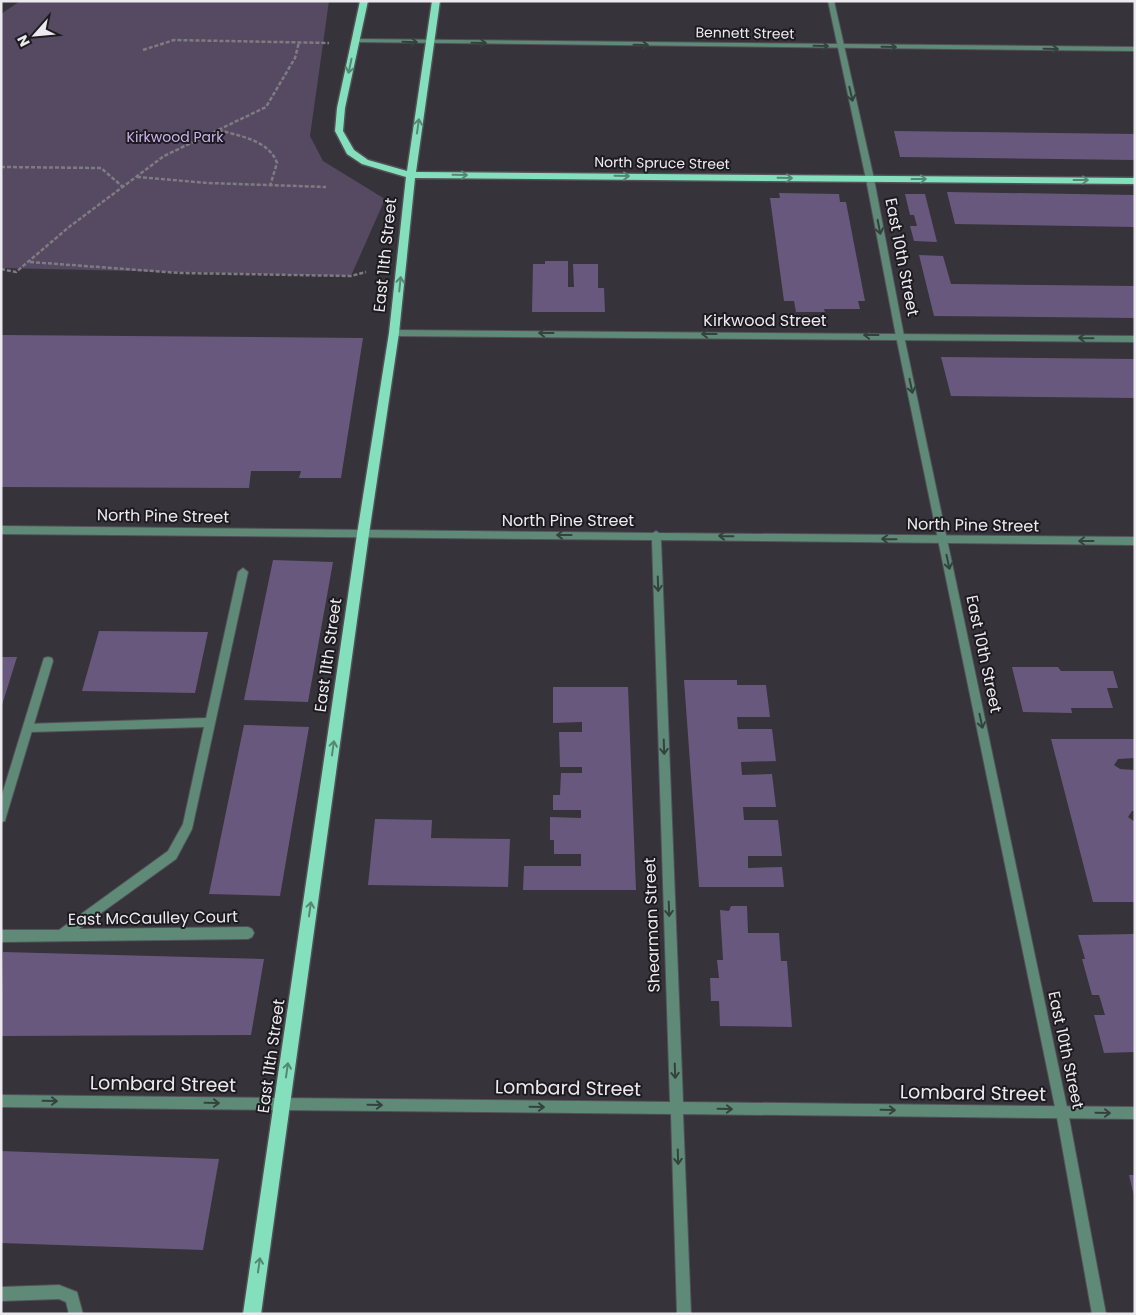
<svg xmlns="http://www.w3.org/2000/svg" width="1136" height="1315" viewBox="0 0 1136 1315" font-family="Poppins,sans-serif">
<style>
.green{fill:#554a62}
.building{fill:#69587d}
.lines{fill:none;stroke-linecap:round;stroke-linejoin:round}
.service-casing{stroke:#535057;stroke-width:2}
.minor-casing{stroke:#535057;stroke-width:2}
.tertiary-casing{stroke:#535057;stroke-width:2}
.primary-casing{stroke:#535057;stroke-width:3}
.path{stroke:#7e7c82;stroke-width:2.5;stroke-dasharray:4 2;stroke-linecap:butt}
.service{fill:#5f8a78;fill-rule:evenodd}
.minor{fill:#5f8a78;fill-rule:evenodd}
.tertiary{fill:#5f8a78;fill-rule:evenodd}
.primary{fill:#84e0bc;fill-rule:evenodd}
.oneway{stroke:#34423e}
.oneway2{stroke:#568775}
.labels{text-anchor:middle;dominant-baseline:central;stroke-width:4;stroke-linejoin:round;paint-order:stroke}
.far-street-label{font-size:14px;fill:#eceaef;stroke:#1d1b1f}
.far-park-label{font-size:14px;fill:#cfb2f0;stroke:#1d1b1f}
.street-label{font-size:16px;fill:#eceaef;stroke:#1d1b1f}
.near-street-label{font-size:19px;fill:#eceaef;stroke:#1d1b1f}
</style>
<rect width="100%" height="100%" fill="#36333a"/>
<polygon class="green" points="20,1 329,1 310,136 323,161 385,199 351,276 1,268 1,14"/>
<g class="building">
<polygon points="894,131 1135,134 1135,160 900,157"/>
<polygon points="947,192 1135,195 1135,227 955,224"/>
<polygon points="779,193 839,194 840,202 846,202 865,301 858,301 860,309 824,309 825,312 796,312 794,301 784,301 770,198 780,198"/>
<polygon points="905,194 925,194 937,242 914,241 910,226 917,226 914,215 910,215"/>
<polygon points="919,255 943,256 951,284 1135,286 1135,318 934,316"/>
<polygon points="545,261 568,261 568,287 574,287 573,264 598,264 598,288 604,288 605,312 532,312 533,264 545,264"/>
<polygon points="1,335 363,338 341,478 299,478 301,471 251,471 249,488 1,487"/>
<polygon points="941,357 1135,359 1135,398 951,396"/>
<polygon points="273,560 333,562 308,702 244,700"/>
<polygon points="99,631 208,632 195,693 82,691"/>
<polygon points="1,657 17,657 2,705 1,705"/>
<polygon points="1012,667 1058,667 1061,671 1113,671 1118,688 1107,688 1113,708 1071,708 1072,713 1023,712"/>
<polygon points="684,680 737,680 737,685 766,685 770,717 737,717 738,729 772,729 776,761 741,762 742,775 772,774 776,807 743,807 744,820 778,820 782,856 748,856 748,868 782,867 784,887 699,887"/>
<polygon points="553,687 628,687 636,890 523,890 524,866 581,866 581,854 554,854 554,840 550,840 550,817 581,818 581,810 553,810 553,795 560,795 561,773 582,773 582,767 560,767 559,732 582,732 582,722 553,723"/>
<polygon points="244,725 309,727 280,896 209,894"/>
<polygon points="1051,739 1135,739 1135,758 1118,759 1114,765 1120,769 1135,770 1135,811 1132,811 1128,817 1135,822 1135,902 1093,902"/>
<polygon points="375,819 432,820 431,838 510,839 508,887 368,885"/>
<polygon points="731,906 747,906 748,933 779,933 781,961 787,961 792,1027 720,1026 719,1001 711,1001 710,978 719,978 717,960 723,960 720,910 729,911"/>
<polygon points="1135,934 1135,1052 1104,1053 1094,1015 1105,1015 1099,995 1092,995 1082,959 1085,959 1078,935"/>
<polygon points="3,952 264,959 251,1035 1,1036"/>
<polygon points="1,1151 219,1159 203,1250 1,1243"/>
<polygon points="1129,1175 1135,1175 1135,1196 1134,1196"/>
</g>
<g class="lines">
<defs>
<g id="service">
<polygon points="243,568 248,572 192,829 176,859 79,929 248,927 252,929 254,933 252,937 248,939 1,942 1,930 59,930 168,851 183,824 204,727 30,732 26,730 25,727 26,724 206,718 238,572"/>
<polygon points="59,1285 77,1292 83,1314 69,1314 66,1302 59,1299 1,1301 1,1287"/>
</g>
<g id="minor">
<polygon points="355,39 1135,47 1135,51 353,42 352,41"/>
<polygon points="394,330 1135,336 1135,342 394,336 390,333"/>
<polygon points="1,526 653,533 656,531 659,533 1135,537 1135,545 661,540 683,1102 1135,1107 1135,1119 683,1114 691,1314 677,1314 671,1114 1,1107 1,1095 670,1102 652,540 1,534"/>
<polygon points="48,657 52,658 53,661 6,817 5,821 1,822 1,798 43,661 44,658"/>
</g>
<polygon id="tertiary" points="828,1 834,1 874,179 904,336 1068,1112 1106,1314 1092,1314 1056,1112 896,336 866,179"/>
<polygon id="primary" points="360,1 368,1 345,108 343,131 354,150 368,160 407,171 432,1 440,1 416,172 1135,178 1135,184 415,178 399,333 369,534 261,1314 243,1314 357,534 389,333 406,177 362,164 347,154 335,131 337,108"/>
</defs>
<use href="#service" class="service-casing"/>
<use href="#minor" class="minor-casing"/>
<use href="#tertiary" class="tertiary-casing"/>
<use href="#primary" class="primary-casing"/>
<g class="path">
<polyline points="143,50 174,40 329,43"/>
<path d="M219,130c20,6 50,10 58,33l-7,23"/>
<polyline points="1,167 101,168 123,187"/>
<polyline points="137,177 208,183 326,187"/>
<polyline points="30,262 180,273 351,276 366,272"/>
<polyline points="1,269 16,272 69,227 164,156 266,107 295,58 299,42"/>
</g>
<use href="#service" class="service"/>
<use href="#minor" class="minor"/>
<use href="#tertiary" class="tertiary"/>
<use href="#primary" class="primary"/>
</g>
<defs><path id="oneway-shaft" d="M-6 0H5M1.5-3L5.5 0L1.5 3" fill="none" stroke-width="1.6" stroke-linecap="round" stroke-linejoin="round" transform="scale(1.25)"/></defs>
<g class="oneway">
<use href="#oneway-shaft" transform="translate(410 42) rotate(2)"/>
<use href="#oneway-shaft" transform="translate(479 43) rotate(1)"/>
<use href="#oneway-shaft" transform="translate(641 45) rotate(1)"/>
<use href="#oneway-shaft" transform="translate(821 46) rotate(1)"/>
<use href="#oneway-shaft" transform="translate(889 47) rotate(1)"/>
<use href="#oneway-shaft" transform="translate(1051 49) rotate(1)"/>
<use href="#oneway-shaft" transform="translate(851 94) rotate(77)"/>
<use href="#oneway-shaft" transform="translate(879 227) rotate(79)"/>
<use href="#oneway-shaft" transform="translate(546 333) rotate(-180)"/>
<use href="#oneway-shaft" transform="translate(709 334) rotate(-180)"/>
<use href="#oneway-shaft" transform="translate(871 335) rotate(-180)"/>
<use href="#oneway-shaft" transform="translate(1086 338) rotate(-179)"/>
<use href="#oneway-shaft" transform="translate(911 386) rotate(78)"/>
<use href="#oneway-shaft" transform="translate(564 535) rotate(-180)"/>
<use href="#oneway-shaft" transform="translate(726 536) rotate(-179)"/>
<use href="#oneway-shaft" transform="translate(889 539) rotate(-179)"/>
<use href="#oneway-shaft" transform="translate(1086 541) rotate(-180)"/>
<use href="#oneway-shaft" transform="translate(948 562) rotate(78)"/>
<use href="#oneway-shaft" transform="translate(658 584) rotate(88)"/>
<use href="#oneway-shaft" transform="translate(981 721) rotate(78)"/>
<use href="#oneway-shaft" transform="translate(664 747) rotate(88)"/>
<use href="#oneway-shaft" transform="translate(669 909) rotate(88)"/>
<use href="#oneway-shaft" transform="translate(675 1071) rotate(88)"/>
<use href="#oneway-shaft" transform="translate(50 1101) rotate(1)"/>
<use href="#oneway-shaft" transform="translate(212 1103) rotate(1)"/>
<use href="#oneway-shaft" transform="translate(375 1105) rotate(1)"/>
<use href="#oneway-shaft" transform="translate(537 1107) rotate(1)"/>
<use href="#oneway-shaft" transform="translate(725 1109) rotate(1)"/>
<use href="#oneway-shaft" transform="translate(888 1110) rotate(1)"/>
<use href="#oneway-shaft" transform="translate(1103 1113) rotate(1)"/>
<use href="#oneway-shaft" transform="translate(678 1157) rotate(88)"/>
</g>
<g class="oneway2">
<use href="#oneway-shaft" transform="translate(350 66) rotate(102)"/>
<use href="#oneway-shaft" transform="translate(418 126) rotate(-82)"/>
<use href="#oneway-shaft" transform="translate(460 175) rotate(1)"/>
<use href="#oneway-shaft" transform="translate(622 176) rotate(1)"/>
<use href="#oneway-shaft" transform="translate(785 178) rotate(1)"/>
<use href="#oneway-shaft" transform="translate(919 179)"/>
<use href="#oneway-shaft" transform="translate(1081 180)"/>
<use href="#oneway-shaft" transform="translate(400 284) rotate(-84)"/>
<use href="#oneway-shaft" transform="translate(333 748) rotate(-82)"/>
<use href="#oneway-shaft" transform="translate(310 909) rotate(-82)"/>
<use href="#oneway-shaft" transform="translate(287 1070) rotate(-82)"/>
<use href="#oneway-shaft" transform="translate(259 1265) rotate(-82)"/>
</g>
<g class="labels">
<g class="far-street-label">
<text transform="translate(745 33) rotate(1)">Bennett Street</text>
<text transform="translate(662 163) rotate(1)">North Spruce Street</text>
</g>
<g class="far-park-label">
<text x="175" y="137">Kirkwood Park</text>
</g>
<g class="street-label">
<text transform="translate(385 255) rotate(-84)">East 11th Street</text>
<text transform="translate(902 257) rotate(79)">East 10th Street</text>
<text x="765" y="320">Kirkwood Street</text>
<text transform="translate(163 516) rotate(1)">North Pine Street</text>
<text x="568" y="520">North Pine Street</text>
<text transform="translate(973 525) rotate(1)">North Pine Street</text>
<text transform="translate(984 654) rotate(78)">East 10th Street</text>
<text transform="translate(328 655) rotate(-82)">East 11th Street</text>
<text transform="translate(153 918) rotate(-1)">East McCaulley Court</text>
<text transform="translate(652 925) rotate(-92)">Shearman Street</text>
<text transform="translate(1066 1050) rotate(78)">East 10th Street</text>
<text transform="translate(271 1056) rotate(-82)">East 11th Street</text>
</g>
<g class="near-street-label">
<text transform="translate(163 1084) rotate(1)">Lombard Street</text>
<text transform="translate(568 1088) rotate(1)">Lombard Street</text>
<text transform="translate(973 1093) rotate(1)">Lombard Street</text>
</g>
</g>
<rect width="1136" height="1315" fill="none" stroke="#eceaef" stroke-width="5"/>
<g transform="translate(35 35) rotate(243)" stroke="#1d1b1f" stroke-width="4" paint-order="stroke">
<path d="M0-4L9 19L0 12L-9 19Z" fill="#eceaef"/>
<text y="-8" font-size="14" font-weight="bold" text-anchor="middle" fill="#eceaef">N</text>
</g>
</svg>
